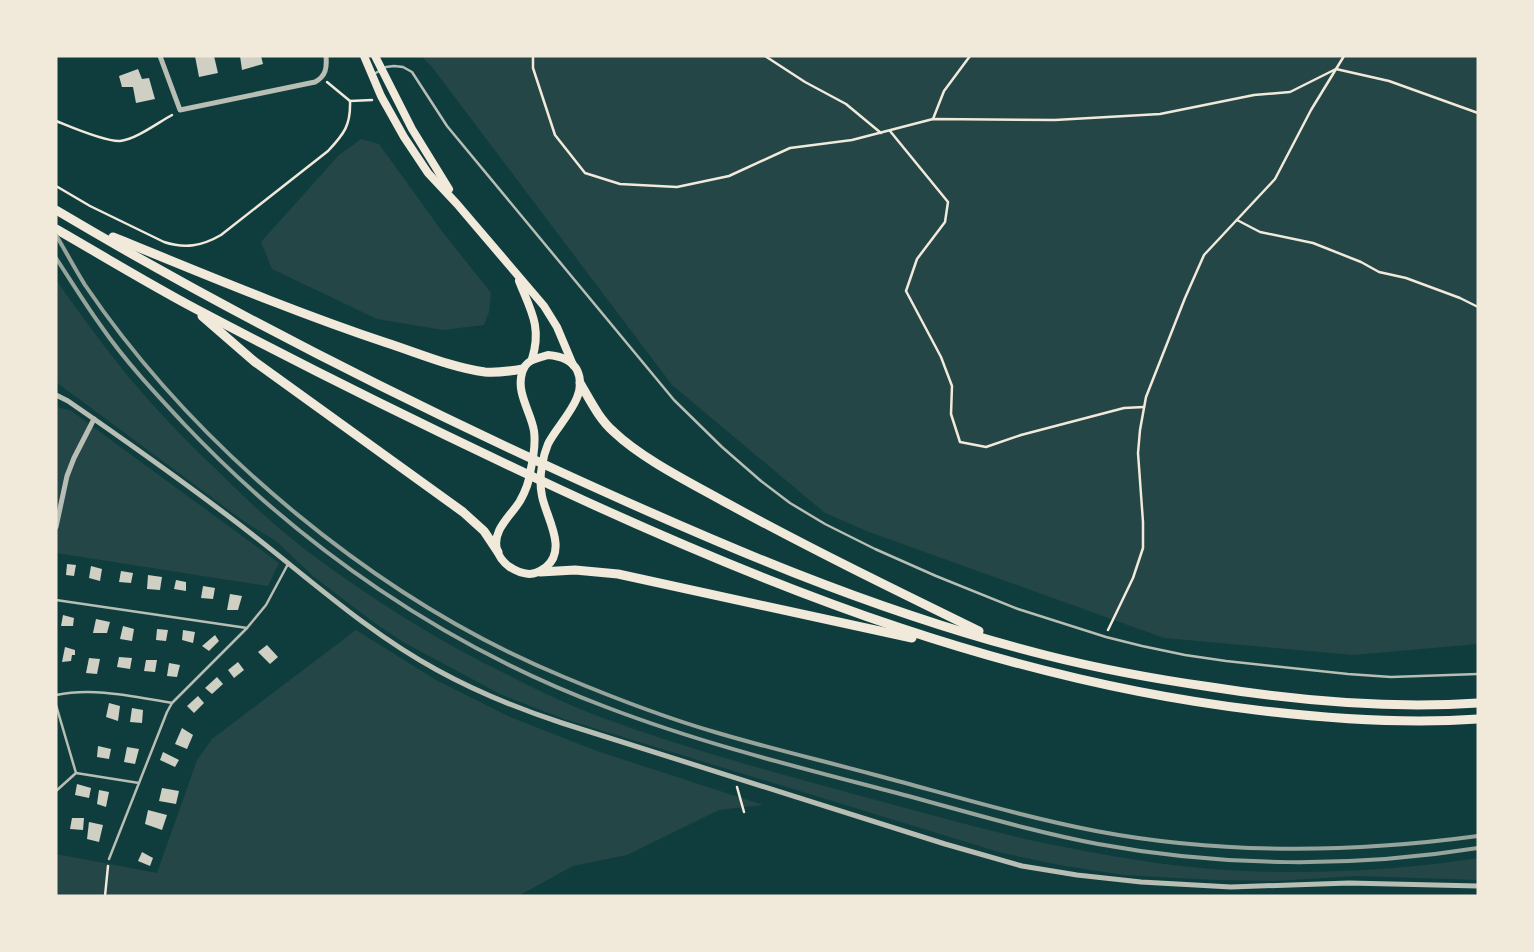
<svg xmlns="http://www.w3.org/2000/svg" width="1534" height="952" viewBox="0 0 1534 952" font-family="'Nunito Sans',sans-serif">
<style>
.green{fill:#244646}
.building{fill:#cfcfc3}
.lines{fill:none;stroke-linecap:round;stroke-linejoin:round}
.path{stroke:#f1e9da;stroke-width:2.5}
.service{stroke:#b8beb3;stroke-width:2.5}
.minor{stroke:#b8beb3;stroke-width:5}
.secondary{stroke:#f1e9da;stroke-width:8}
.trunk{stroke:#f1e9da;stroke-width:9}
.rail{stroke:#97a49c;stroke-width:4}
</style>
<rect width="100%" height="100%" fill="#0f3d3e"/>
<g class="green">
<polygon points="421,56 1478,56 1478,644 1353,655 1164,638 869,532 825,513 672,385 432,67"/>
<polygon points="361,139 379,144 441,230 491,293 489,312 484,325 443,330 377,319 272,269 261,242 339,155"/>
<path d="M56,279l9,14c24,32 47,65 73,95 26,30 54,59 83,86 28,28 58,56 90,80 62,46 127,87 197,121 31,16 62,31 95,43 95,35 193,60 291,87 56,15 113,31 170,42 60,12 122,22 183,24 77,3 155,-1 231,-13v22l-121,-4 -81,5 -61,-1 -92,-5 -64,-10 -57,-12 -438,-134 -62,-24 -99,-53 -31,-21 -59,-45 -37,-35 -31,-19 -185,-137 -4,-4z"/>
<polygon points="56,407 70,410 279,563 268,586 56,553"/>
<polygon points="356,630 436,680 510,717 597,751 763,805 719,810 627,855 573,866 518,896 56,896 56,854 157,873 197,760 212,739"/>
</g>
<g class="building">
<polygon points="195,56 214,56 218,73 199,77"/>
<polygon points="240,56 261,56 263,64 242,70"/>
<polygon points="138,69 142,79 149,78 155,99 136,103 133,87 122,87 119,76"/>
<polygon points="67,564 76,565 74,576 66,575"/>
<polygon points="91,566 102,569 100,581 89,578"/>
<polygon points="121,571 133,573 131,583 119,582"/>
<polygon points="148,575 162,577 160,590 147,589"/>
<polygon points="176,580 186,582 186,591 174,589"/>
<polygon points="203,586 215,588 213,599 201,598"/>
<polygon points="230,594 242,596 238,610 227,610"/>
<polygon points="63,615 74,618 73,626 61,626"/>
<polygon points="96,619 110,622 107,633 93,633"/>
<polygon points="123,626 134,629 132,641 120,639"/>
<polygon points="157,629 168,630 166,641 156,640"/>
<polygon points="183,630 195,632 193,643 182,640"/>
<polygon points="215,635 219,641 209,651 202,646"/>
<polygon points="267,645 278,657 270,664 258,652"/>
<polygon points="65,647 75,650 75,655 72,655 71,661 62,662"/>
<polygon points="119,657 132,658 130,669 117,667"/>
<polygon points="89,658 100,659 97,674 86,673"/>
<polygon points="146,660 157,660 155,672 144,671"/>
<polygon points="238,662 244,670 234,678 228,670"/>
<polygon points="169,663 180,665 177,677 167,676"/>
<polygon points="217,677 223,684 212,694 205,688"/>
<polygon points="198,696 204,703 194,713 187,706"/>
<polygon points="109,703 120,706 118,721 106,717"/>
<polygon points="132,708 143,710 142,723 130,722"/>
<polygon points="182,728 193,735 187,749 175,744"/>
<polygon points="98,746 111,749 109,759 97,757"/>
<polygon points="127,747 139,749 135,764 124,762"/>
<polygon points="163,752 179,760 175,767 160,760"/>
<polygon points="77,784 91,788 89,798 75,795"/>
<polygon points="162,788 179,791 176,804 159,801"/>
<polygon points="99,790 109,792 106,807 97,804"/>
<polygon points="148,810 167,815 162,830 145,824"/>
<polygon points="72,818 84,818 83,830 70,829"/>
<polygon points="89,822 103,825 99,842 87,839"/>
<polygon points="142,852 153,858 150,866 138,861"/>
</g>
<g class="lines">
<g class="path">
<polyline points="533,56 533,68 555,135 585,173 620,184 677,187 729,176 790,148 852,140 933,119 1055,120 1160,114 1254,95 1290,92 1336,69 1389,81 1478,113"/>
<polyline points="765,56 805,82 846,104 881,133"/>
<polyline points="327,82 350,101 372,100"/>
<polyline points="933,119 944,91 970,56"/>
<path d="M56,121c15,6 49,21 64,20 15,-1 39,-19 52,-26"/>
<polyline points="890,131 948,202 945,222 917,259 906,291 941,357 952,386 951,414 960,442 986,447 1021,435 1124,408 1144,407"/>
<path d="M56,186l34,20 74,36c21,7 38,4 57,-7l107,-84c16,-17 23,-26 22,-50"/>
<polyline points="1237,220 1260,232 1313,243 1361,262 1379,272 1406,278 1460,298 1478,307"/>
<polyline points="1108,630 1133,578 1143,548 1143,522 1138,453 1140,430 1146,397 1185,298 1204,255 1275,179 1311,110 1344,56"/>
<polyline points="737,787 744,812"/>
<polyline points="105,896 108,866"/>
</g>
<g class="service">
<polyline points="374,74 386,67 394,66 403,67 412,72 447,126 674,400 722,447 761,481 790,503 825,524 875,549 936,576 1018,609 1106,637 1142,646 1185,655 1226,661 1348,674 1391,677 1478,674"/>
<polyline points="56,600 247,628"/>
<path d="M56,695c39,-8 78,2 116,8"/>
<polyline points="56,705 76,773 56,791"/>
<polyline points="76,773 139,783"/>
<polyline points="109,859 167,712 172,703 247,628 266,605 288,564"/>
</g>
<g class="minor">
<path d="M160,56l20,54 135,-28c11,-6 12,-14 11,-26"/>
<path d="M56,395l12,6c58,40 116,81 172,124 64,49 125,106 197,145 40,22 82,39 125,53l383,121 77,22 55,9 64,7 90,5 118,-4 129,3"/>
<polyline points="56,527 67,476 74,458 94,419"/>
</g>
<g class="secondary">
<polyline points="364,56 381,96 404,137 428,173 457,204 544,306 557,327 573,365"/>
<polyline points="375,56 412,129 449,189"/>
<path d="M519,281c12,30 23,46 13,78"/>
<path d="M548,355c12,1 23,4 29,15 13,27 -19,53 -29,74 -3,7 -5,15 -6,22 -2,10 -2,20 0,30 4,21 26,53 4,71 -6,4 -10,7 -17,7 -13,-1 -28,-10 -32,-24 -5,-20 13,-33 23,-49 5,-9 9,-18 10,-28 3,-13 6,-28 4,-42 -3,-19 -18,-38 -12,-58 3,-13 15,-15 26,-18z"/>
</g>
<g class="trunk">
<path d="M56,210c160,95 327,180 496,258 159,73 322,144 493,187 55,14 110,24 166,32 88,14 178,22 267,16"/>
<path d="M56,229c47,27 93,55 140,80 119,63 241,123 363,180 224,104 451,192 697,221 74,9 148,14 222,9"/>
<path d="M113,237c91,37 181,75 274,106 31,10 66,25 98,29 13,1 26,-1 38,-3"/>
<polyline points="202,316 255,362 463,512 484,531 498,552"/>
<path d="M580,383c10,17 19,36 34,49 27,26 75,50 109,69 84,46 170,88 256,130"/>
<polyline points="540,572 575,570 618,574 912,638"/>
</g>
<g class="rail">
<path d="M56,235c10,17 19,34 29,50 112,165 294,316 479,392 50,21 102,41 154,56 54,16 110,29 165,44 71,19 141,40 213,54 127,24 255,22 382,5"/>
<path d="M56,258c15,23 29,46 45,68 24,35 54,67 84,99 117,123 261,222 421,282 94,36 191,60 287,85 68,18 136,39 205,52 124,23 255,24 380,4"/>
</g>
</g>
<rect width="1534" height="952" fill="none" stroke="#f1e9da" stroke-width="115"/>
</svg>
